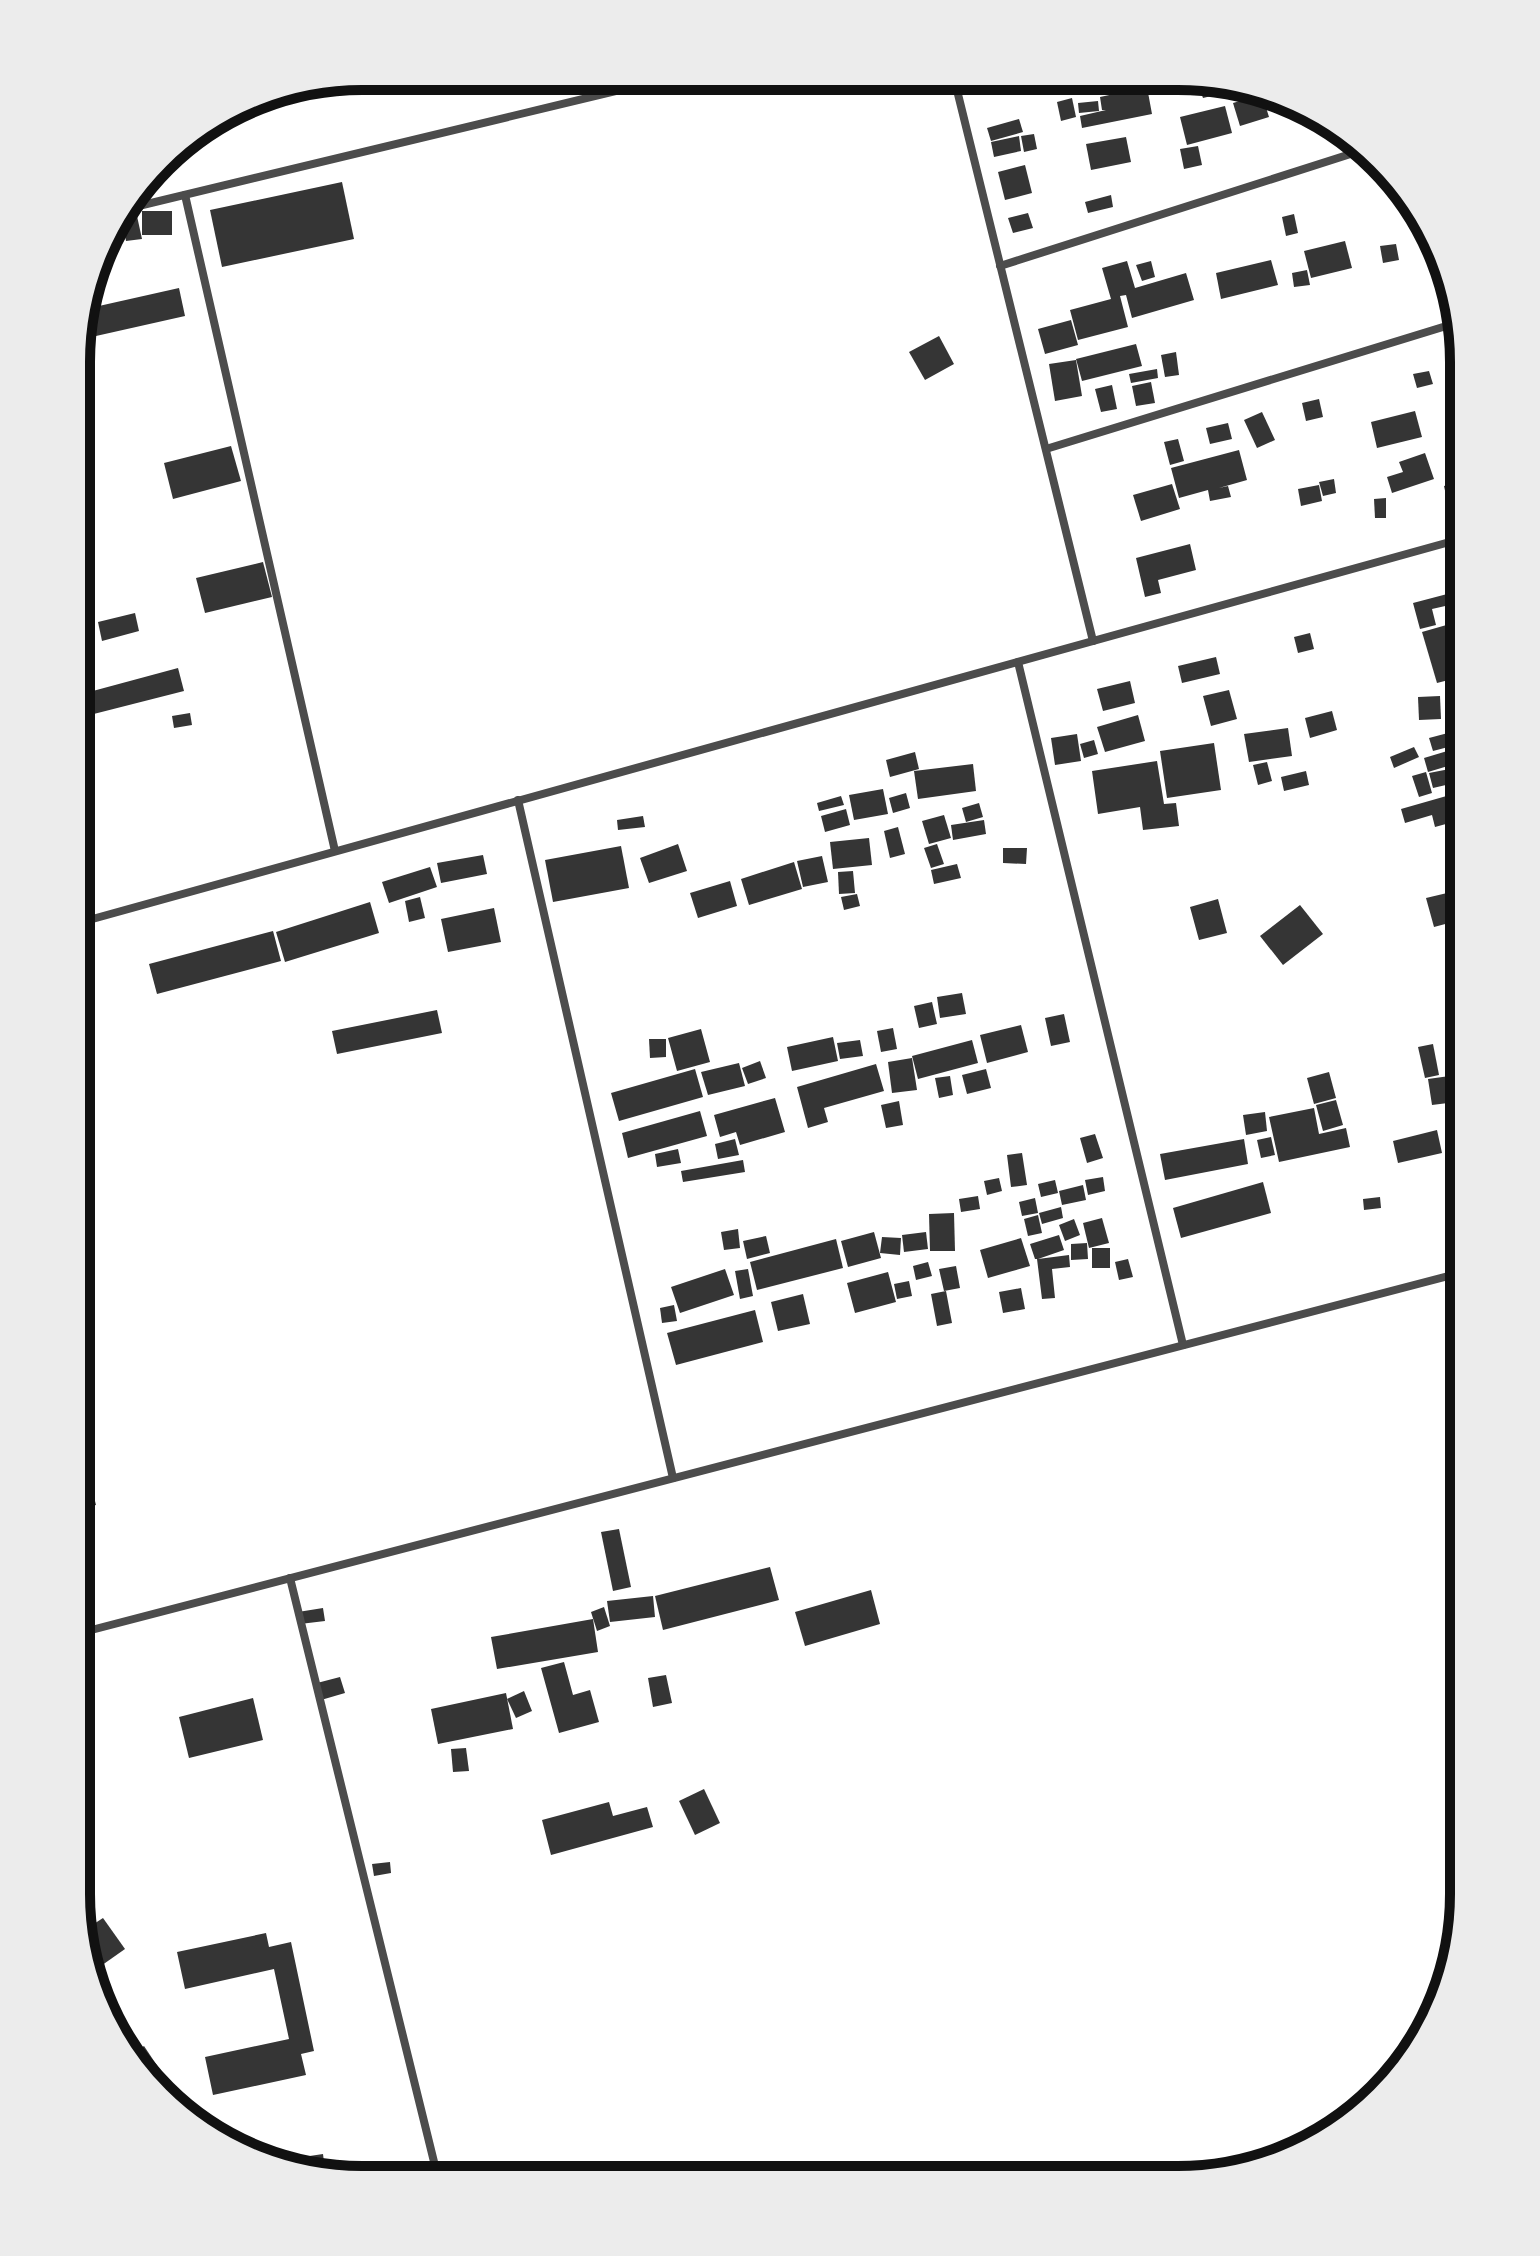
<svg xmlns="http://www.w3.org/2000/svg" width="1540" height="2256" viewBox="0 0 1540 2256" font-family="'Varela Round',sans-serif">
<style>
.building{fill:#353535}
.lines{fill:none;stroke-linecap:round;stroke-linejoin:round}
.minor{stroke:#4c4c4c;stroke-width:8}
.rim{fill:none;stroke:#111;stroke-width:10}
</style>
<rect width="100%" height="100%" fill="#fff"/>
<g class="building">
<polygon points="1218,79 1230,84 1232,91 1203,98 1198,85"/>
<polygon points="1147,87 1152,114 1082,128 1080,116 1106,110 1102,110 1100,97"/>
<polygon points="1257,96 1263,98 1269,117 1240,126 1233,103"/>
<polygon points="1072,98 1076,117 1061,121 1057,102"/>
<polygon points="1098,101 1099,111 1079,113 1078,103"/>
<polygon points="1225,106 1232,133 1187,145 1180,117"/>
<polygon points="1019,119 1023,132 991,141 987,128"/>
<polygon points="1034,134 1037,149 1024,152 1021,136"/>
<polygon points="1019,136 1021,151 994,157 991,142"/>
<polygon points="1126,137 1131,162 1091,170 1086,144"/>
<polygon points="1198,146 1202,165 1184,169 1180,149"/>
<polygon points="1025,165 1032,193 1005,200 998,172"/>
<polygon points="342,182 354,239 222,267 210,210"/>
<polygon points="1111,195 1113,207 1088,213 1085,202"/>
<rect x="142" y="211" width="30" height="24"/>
<polygon points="1028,213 1033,228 1013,233 1008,218"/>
<polygon points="1294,214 1298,233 1286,236 1282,217"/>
<polygon points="137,216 142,239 126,241 122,219"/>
<polygon points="1345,241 1352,268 1311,278 1304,251"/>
<polygon points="1396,244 1399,260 1383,263 1380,246"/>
<polygon points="1271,260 1278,285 1221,299 1216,273"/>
<polygon points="1127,261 1135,288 1186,273 1194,300 1132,318 1126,295 1120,296 1128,327 1078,340 1070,310 1111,299 1102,268"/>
<polygon points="1151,261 1155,277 1142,281 1136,265"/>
<polygon points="1307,270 1310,285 1294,287 1292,273"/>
<polygon points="179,288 185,316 96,336 90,308"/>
<polygon points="1071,320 1078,345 1045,354 1038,329"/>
<polygon points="939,336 954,364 925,380 909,352"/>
<polygon points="1136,344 1142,366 1082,381 1076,359"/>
<polygon points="1176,352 1179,375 1165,377 1161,355"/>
<polygon points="1076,360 1082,396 1055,401 1049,364"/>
<polygon points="1157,369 1158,378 1131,383 1129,374"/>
<polygon points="1429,371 1433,384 1417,388 1413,374"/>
<polygon points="1151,382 1155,403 1136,406 1132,386"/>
<polygon points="1112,385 1117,409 1101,412 1095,389"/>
<polygon points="1319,399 1323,417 1306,421 1302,403"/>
<polygon points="1415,411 1422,437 1377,448 1371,422"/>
<polygon points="1262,412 1275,440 1257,448 1244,420"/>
<polygon points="1228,423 1232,439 1210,444 1206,428"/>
<polygon points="1178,439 1184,461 1170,465 1164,442"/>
<polygon points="231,446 241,481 173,499 164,463"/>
<polygon points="1239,450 1247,480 1219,488 1228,486 1231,497 1210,501 1208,490 1179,498 1171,468"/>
<polygon points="1425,453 1434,479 1392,493 1387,477 1403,472 1399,462"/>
<polygon points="1334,479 1336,493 1323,496 1319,482"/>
<polygon points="1460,482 1463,496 1447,500 1444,486"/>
<polygon points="1172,484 1180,509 1141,521 1133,495"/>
<polygon points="1319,485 1322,501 1301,506 1298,489"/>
<polygon points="1386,498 1386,518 1375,518 1374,499"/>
<polygon points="1464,499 1464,511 1452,516 1448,504"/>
<polygon points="1190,544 1196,570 1158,580 1161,593 1145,597 1136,558"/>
<polygon points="263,562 272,597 205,613 196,578"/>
<polygon points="1451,593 1454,604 1432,609 1436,625 1420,629 1413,603"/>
<polygon points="135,613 139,631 102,641 98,622"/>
<polygon points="1464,620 1464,676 1437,683 1422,632"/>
<polygon points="1310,633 1314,649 1298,653 1294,637"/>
<polygon points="1216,657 1220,674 1182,683 1178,666"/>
<polygon points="178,668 184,691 78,718 78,695"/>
<polygon points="1130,681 1135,703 1103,711 1097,689"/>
<polygon points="1229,690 1237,719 1211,726 1203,696"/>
<polygon points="1440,696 1441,719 1419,720 1418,697"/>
<polygon points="1332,711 1337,730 1310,738 1305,718"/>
<polygon points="190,713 192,725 174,728 172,716"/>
<polygon points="1138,715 1145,741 1105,752 1097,727"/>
<polygon points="1288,728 1292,756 1249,762 1244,734"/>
<polygon points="1448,733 1452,746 1433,751 1429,738"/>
<polygon points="1077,734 1081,761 1055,765 1051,738"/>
<polygon points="1094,740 1098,754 1084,758 1080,744"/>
<polygon points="1214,743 1221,790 1167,798 1160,751"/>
<polygon points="1414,747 1419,757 1394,768 1390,757"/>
<polygon points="1454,749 1458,763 1428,772 1424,758"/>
<polygon points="915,752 919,769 890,777 886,760"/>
<polygon points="1157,761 1164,804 1176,803 1179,826 1143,830 1140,807 1098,814 1092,771"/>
<polygon points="1267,762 1272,781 1258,785 1253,765"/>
<polygon points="973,764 976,791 918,799 914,771"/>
<polygon points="1460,767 1463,781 1433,788 1429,773"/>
<polygon points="1306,771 1309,785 1284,791 1281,777"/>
<polygon points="1426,772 1432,793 1419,797 1412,776"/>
<polygon points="883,789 888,814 854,820 849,795"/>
<polygon points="1464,791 1464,819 1435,827 1432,815 1405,823 1401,809"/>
<polygon points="906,793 910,808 893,813 889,798"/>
<polygon points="841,796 844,805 819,811 817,803"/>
<polygon points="979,803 983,817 966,822 962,808"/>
<polygon points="846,809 850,825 825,832 821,816"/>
<polygon points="944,815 951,838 929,844 922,821"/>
<polygon points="643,816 645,827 618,830 617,820"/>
<polygon points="984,820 986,834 953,840 951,825"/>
<polygon points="898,827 905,854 890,858 884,831"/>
<polygon points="869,838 872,865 833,869 830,842"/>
<polygon points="678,844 687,871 649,883 640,858"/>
<polygon points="937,844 944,864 931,868 924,848"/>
<polygon points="621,846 629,888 553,902 545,860"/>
<polygon points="1003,848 1027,848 1026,864 1003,863"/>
<polygon points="483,855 487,874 441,883 437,863"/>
<polygon points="822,856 828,882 803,887 797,861"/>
<polygon points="794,862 802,889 749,905 741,879"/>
<polygon points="957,864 961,878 934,884 931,870"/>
<polygon points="1464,866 1464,880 1450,883 1447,870"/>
<polygon points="430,867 437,887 389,903 382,882"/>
<polygon points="853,871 855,893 839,894 838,872"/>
<polygon points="730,881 737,906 698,918 690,893"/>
<polygon points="1464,889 1464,919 1434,927 1426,898"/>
<polygon points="857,894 860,906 844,910 841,897"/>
<polygon points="420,897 425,918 409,922 405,901"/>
<polygon points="1218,899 1227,933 1199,940 1190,907"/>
<polygon points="370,902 379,933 285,962 276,932"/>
<polygon points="1300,905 1323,934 1283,965 1260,936"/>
<polygon points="494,908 501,942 448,952 441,919"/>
<polygon points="273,931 281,961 157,994 149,964"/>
<polygon points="962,993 966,1014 940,1018 937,997"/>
<polygon points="932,1002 937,1024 919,1028 914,1006"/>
<polygon points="437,1010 442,1033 337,1054 332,1031"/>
<polygon points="1064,1014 1070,1042 1051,1046 1045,1018"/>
<polygon points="1021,1025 1028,1052 987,1063 980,1035"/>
<polygon points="893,1028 897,1049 881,1052 877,1031"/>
<polygon points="701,1029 710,1062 677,1071 668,1038"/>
<polygon points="833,1037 838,1061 792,1071 787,1047"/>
<polygon points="649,1039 666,1039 666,1057 650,1058"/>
<polygon points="860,1040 863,1056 840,1059 837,1043"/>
<polygon points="972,1040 978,1063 918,1079 912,1056"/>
<polygon points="1433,1044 1439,1075 1425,1078 1418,1047"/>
<polygon points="912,1058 917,1090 892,1093 888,1062"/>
<polygon points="760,1061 766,1078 748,1084 742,1068"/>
<polygon points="739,1063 745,1086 708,1095 701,1072"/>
<polygon points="876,1064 884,1091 824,1108 828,1122 808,1128 797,1087"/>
<polygon points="695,1069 703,1097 619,1121 611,1093"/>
<polygon points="986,1069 991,1088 967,1094 962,1075"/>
<polygon points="1329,1072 1336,1098 1314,1104 1307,1078"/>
<polygon points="1464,1074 1464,1101 1432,1105 1428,1079"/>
<polygon points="950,1076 953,1095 939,1098 935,1078"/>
<polygon points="775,1098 785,1132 740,1145 736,1132 720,1137 714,1115"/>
<polygon points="1336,1100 1343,1125 1323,1131 1316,1105"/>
<polygon points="899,1101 903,1125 886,1128 881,1105"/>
<polygon points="1314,1108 1319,1134 1346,1128 1350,1147 1279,1162 1269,1117"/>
<polygon points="700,1111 707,1136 628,1158 622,1133"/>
<polygon points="1265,1112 1267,1131 1246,1135 1243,1115"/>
<polygon points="1464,1117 1464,1133 1448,1135 1446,1120"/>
<polygon points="1437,1130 1442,1153 1398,1163 1393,1141"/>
<polygon points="1095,1134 1103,1158 1087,1163 1080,1138"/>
<polygon points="1271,1137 1275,1155 1261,1158 1257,1140"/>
<polygon points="735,1139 739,1155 718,1159 715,1144"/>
<polygon points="1244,1139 1248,1164 1165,1180 1160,1154"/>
<polygon points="678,1149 681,1163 657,1167 655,1154"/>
<polygon points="1022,1153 1027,1185 1011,1187 1007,1155"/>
<polygon points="743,1160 745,1172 683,1182 681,1171"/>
<polygon points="1103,1177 1105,1191 1088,1195 1085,1180"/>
<polygon points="999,1178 1002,1191 987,1195 984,1181"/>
<polygon points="1055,1180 1058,1193 1041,1197 1038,1184"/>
<polygon points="1263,1182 1271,1213 1181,1238 1173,1208"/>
<polygon points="1083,1185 1086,1200 1062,1205 1059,1191"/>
<polygon points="978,1196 980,1209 961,1212 959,1199"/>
<polygon points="1380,1197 1381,1208 1364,1210 1363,1199"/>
<polygon points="1035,1198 1038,1213 1022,1216 1019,1202"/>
<polygon points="1061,1207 1063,1218 1042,1224 1039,1213"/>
<polygon points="954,1213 955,1251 930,1251 929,1214"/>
<polygon points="1038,1215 1042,1233 1028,1236 1024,1219"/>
<polygon points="1102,1218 1109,1243 1089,1248 1083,1223"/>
<polygon points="1074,1219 1080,1235 1065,1241 1059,1225"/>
<polygon points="738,1229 740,1248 724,1250 721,1232"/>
<polygon points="874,1232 881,1258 848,1267 841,1241"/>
<polygon points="926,1232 928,1249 904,1252 902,1235"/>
<polygon points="1059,1235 1064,1250 1038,1259 1069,1255 1070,1267 1052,1269 1055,1298 1042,1299 1037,1259 1035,1259 1030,1244"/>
<polygon points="766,1236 770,1253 747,1259 743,1241"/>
<polygon points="882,1237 901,1238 900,1255 880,1253"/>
<polygon points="1021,1238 1030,1266 988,1278 980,1250"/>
<polygon points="836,1239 843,1268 757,1290 750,1262"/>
<polygon points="1087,1243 1088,1259 1071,1260 1071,1244"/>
<rect x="1092" y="1248" width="18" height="20"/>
<polygon points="1128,1259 1133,1277 1119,1280 1115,1262"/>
<polygon points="928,1262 932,1276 916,1280 913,1266"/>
<polygon points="956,1266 960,1288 944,1291 939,1269"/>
<polygon points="725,1269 734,1295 680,1313 671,1287"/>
<polygon points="748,1269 753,1296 740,1299 735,1271"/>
<polygon points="888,1272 896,1302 855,1313 847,1283"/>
<polygon points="909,1281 912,1296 897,1299 894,1284"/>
<polygon points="1021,1288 1025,1309 1003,1313 999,1292"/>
<polygon points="946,1291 952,1323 937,1326 931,1294"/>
<polygon points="803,1294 810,1324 778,1331 771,1302"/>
<polygon points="674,1305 677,1321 662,1323 660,1308"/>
<polygon points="755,1310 763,1342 676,1365 667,1333"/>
<polygon points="89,1478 96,1505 77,1510 77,1481"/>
<polygon points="619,1529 631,1587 613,1591 601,1532"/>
<polygon points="770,1567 779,1600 663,1630 655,1596"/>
<polygon points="871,1590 880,1624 805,1646 795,1612"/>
<polygon points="653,1596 655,1617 610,1622 607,1601"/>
<polygon points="604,1607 610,1626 597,1631 591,1612"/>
<polygon points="323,1608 325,1621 300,1624 298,1612"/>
<polygon points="593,1619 598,1652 497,1669 491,1637"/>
<polygon points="564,1662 573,1695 590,1690 599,1722 559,1733 541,1668"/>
<polygon points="666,1675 672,1703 653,1707 648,1678"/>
<polygon points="340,1677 345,1693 321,1700 317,1683"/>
<polygon points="524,1691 532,1711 516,1718 507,1699"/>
<polygon points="506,1693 513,1729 438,1744 431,1709"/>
<polygon points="253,1698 263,1740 189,1758 179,1717"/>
<polygon points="466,1748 469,1771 453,1772 451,1749"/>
<polygon points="704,1789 720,1823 695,1835 679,1801"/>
<polygon points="609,1802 613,1816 647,1807 653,1827 551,1855 542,1820"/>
<polygon points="390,1862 391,1873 374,1876 372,1864"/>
<polygon points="103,1918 125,1949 98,1968 88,1954 83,1931"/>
<polygon points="266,1933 269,1947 291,1942 314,2051 301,2054 306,2075 213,2095 205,2057 289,2039 274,1969 185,1989 177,1952"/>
<polygon points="144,2046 164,2076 157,2081 135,2052"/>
<polygon points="323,2154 326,2178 283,2160"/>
</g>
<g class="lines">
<g class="minor">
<polyline points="954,78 1093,641"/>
<polyline points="185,195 335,851"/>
<polyline points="122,210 674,77"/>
<polyline points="1000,266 1363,150"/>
<polyline points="1046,449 1456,323"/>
<polyline points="1018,662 1183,1345"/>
<polyline points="518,800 673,1478"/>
<polyline points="78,923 1464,538"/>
<polyline points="290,1578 438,2178"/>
<polyline points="76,1634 1464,1272"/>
</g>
</g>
<path d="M0 0H1540V2256H0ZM362 90H1178A272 272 0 0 1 1450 362V1894A272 272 0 0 1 1178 2166H362A272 272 0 0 1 90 1894V362A272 272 0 0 1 362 90Z" fill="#ececec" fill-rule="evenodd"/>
<path class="rim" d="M362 90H1178A272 272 0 0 1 1450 362V1894A272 272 0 0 1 1178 2166H362A272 272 0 0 1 90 1894V362A272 272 0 0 1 362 90Z"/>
</svg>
